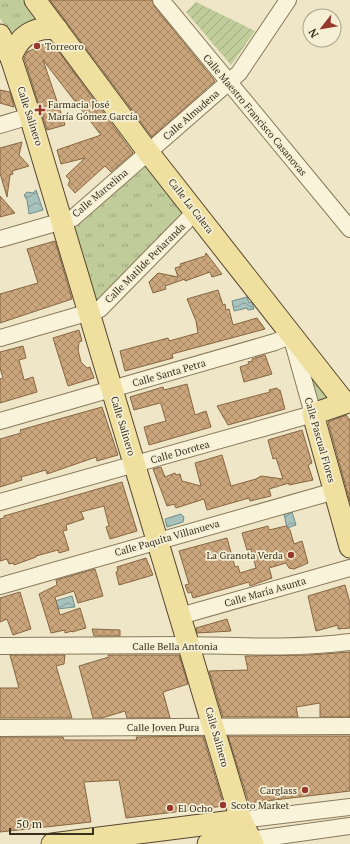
<svg xmlns="http://www.w3.org/2000/svg" width="350" height="844" viewBox="0 0 350 844" font-family="'PT Serif',serif">
<style>
.grass{fill:url(#grass-tufts)}
.garden{fill:url(#garden-furrows)}
.water{fill:url(#water-waves);stroke:#6e8f8b}
.building{fill:url(#building-cross-hatch);stroke:#876642}
.lines{fill:none;stroke-linecap:round;stroke-linejoin:round}
.minor-casing{stroke:#88795c;stroke-width:18}
.major-casing{stroke:#564630;stroke-width:23}
.minor{stroke:#f8f3d9;stroke-width:16}
.major{stroke:#f0e09f;stroke-width:21}
.poi-dot{fill:#96392d;stroke:#f5f0d5;stroke-width:1.5}
.labels{text-anchor:middle;dominant-baseline:central;stroke-width:3.5;stroke-linejoin:round;paint-order:stroke}
.poi-label{font-size:10px;fill:#392f1f;stroke:#f5f0d5;text-anchor:start}
.street-label{font-size:10px;fill:#392f1f;stroke:#f5f0d5}
</style>
<defs>
<pattern id="grass-tufts" width="24" height="20" patternUnits="userSpaceOnUse"><rect width="24" height="20" fill="#c0cc9a"/><path d="M3 7l-1-3M5 7V3M7 7l1-3M15 17l-1-3M17 17v-4M19 17l1-3" fill="none" stroke="#9da67d"/></pattern>
<pattern id="garden-furrows" width="10" height="10" patternUnits="userSpaceOnUse"><rect width="10" height="10" fill="#c0cc9a"/><path d="M-1 1l2-2M0 10L10 0M9 11l2-2" fill="none" stroke="#9da67d"/></pattern>
<pattern id="water-waves" width="16" height="10" patternUnits="userSpaceOnUse"><rect width="16" height="10" fill="#a7c1bd"/><path d="M0 5q4-4 8 0t8 0" fill="none" stroke="#899d99"/></pattern>
<pattern id="building-cross-hatch" width="8" height="8" patternUnits="userSpaceOnUse"><rect width="8" height="8" fill="#cba67c"/><path d="M0 0l8 8M0 8l8-8" fill="none" stroke="#a68865"/></pattern>
</defs>
<rect width="100%" height="100%" fill="#eee6c6"/>
<g class="grass">
<polygon points="0,0 29,0 45,22 12,42 0,18"/>
<polygon points="147,165 185,213 97,302 75,228"/>
<polygon points="306,364 334,399 319,407"/>
</g>
<polygon class="garden" points="196,2 255,31 231,65 186,12"/>
<g class="water">
<polygon points="36,190 43,210 29,214 27,200 24,195 27,192 33,193"/>
<polygon points="247,297 249,303 252,302 254,309 248,310 247,308 234,311 232,301"/>
<polygon points="292,512 296,525 287,528 284,514"/>
<polygon points="181,514 184,517 183,522 167,527 165,519"/>
<polygon points="72,596 75,607 57,609 55,601"/>
</g>
<g class="building">
<polygon points="50,0 152,0 154,6 215,81 152,137"/>
<polygon points="51,41 133,153 111,172 105,166 75,193 68,185 70,180 66,176 85,158 61,164 57,150 101,135 43,60 65,125 47,130 24,58 27,52"/>
<polygon points="0,90 10,92 14,107 0,103"/>
<polygon points="22,142 19,155 29,166 12,171 13,174 10,175 7,197 0,173 0,148"/>
<polygon points="0,196 15,213 0,217"/>
<polygon points="55,241 72,299 0,323 0,294 38,283 27,249"/>
<polygon points="206,253 222,274 212,277 210,272 185,281 185,279 165,286 166,289 153,293 149,282 158,273 178,277 175,268 181,266 180,264 205,256"/>
<polygon points="218,290 223,305 225,304 226,310 229,309 233,325 257,318 265,329 172,354 173,358 125,371 120,351 168,338 169,341 198,333 196,321 187,299"/>
<polygon points="79,330 82,341 79,342 78,350 81,362 87,368 90,367 94,378 68,386 53,338"/>
<polygon points="23,346 26,358 19,360 24,380 33,377 37,392 0,403 0,379 3,378 0,368 0,352"/>
<polygon points="265,355 272,374 244,382 240,367 249,364 248,362 253,361 252,359"/>
<polygon points="187,384 195,415 206,411 211,427 149,445 144,427 166,421 161,404 160,403 134,410 130,397 163,387 164,390"/>
<polygon points="277,388 278,390 280,390 285,409 228,425 217,406 270,392 269,390"/>
<polygon points="102,407 118,455 97,461 96,457 47,474 46,470 21,477 22,480 0,487 0,439 21,433 20,430"/>
<polygon points="346,415 350,420 350,502 328,422"/>
<polygon points="302,430 312,463 308,465 313,480 289,485 289,483 269,489 271,496 250,501 249,498 207,510 204,499 176,508 174,504 167,506 153,469 161,467 165,477 175,473 176,475 180,474 182,481 201,486 195,463 222,455 231,486 256,479 261,476 283,479 276,458 273,459 268,440"/>
<polygon points="122,482 137,531 110,539 106,527 109,526 104,506 81,512 84,519 66,525 67,530 63,531 69,550 59,553 58,550 36,556 36,557 14,565 14,563 9,564 7,559 0,561 0,519 4,518 4,516"/>
<polygon points="268,526 269,530 286,526 290,530 294,544 302,541 308,563 294,569 289,568 286,563 269,568 272,578 250,586 249,582 193,598 191,592 188,593 185,585 189,584 179,551 227,538 235,567 238,566 240,573 256,568 251,549 247,550 242,533"/>
<polygon points="146,558 153,575 119,585 116,572 118,571 117,567"/>
<polygon points="95,569 103,596 78,603 74,591 55,597 60,615 80,608 86,628 72,632 72,631 65,633 65,630 51,633 39,594 57,585 56,580"/>
<polygon points="345,585 350,603 350,628 338,629 338,625 316,631 308,596"/>
<polygon points="20,592 31,629 13,635 7,619 0,622 0,598"/>
<polygon points="227,619 231,631 197,633 196,628"/>
<polygon points="92,629 120,630 120,636 94,636"/>
<polygon points="350,652 350,717 320,717 320,703 296,707 298,717 223,717 209,671 248,670 245,656 310,655"/>
<polygon points="10,655 65,655 64,664 56,666 72,718 0,718 0,688 19,688"/>
<polygon points="108,655 179,655 188,684 163,692 170,718 127,718 125,711 102,718 93,718 79,666 109,657"/>
<polygon points="203,736 224,806 126,818 119,780 84,782 91,822 0,832 0,737 63,737 64,740 137,740 136,737"/>
<polygon points="228,736 350,736 350,791 249,803"/>
</g>
<g class="lines">
<defs>
<g id="minor">
<polyline points="161,0 350,229"/>
<polyline points="0,125 30,116"/>
<polyline points="0,239 73,218 239,73 288,0"/>
<polyline points="0,338 100,309 195,212"/>
<polyline points="0,421 275,342 285,338 291,333"/>
<polyline points="0,502 313,414 292,339"/>
<polyline points="0,586 335,491"/>
<polyline points="180,616 350,568"/>
<path d="M0,646l185,-1c55,1 111,4 165,-3"/>
<polyline points="0,728 350,726"/>
<polyline points="241,820 350,807"/>
<polyline points="250,840 350,826"/>
</g>
<g id="major">
<polyline points="35,0 148,152 345,403 313,414 350,547"/>
<polyline points="0,35 11,58 30,116 241,820 253,844"/>
<path d="M11,58c7,-22 23,-32 46,-29"/>
<polyline points="52,844 241,820"/>
<polyline points="208,844 250,840"/>
</g>
</defs>
<use href="#minor" class="minor-casing"/>
<use href="#major" class="major-casing"/>
<use href="#minor" class="minor"/>
<use href="#major" class="major"/>
</g>
<g class="poi-dot">
<circle cx="37" cy="46" r="4"/>
<path d="M38 104h4v4h4v4h-4v4h-4v-4h-4v-4h4z"/>
<circle cx="291" cy="555" r="4"/>
<circle cx="305" cy="790" r="4"/>
<circle cx="223" cy="805" r="4"/>
<circle cx="170" cy="808" r="4"/>
</g>
<g class="labels">
<g class="poi-label">
<text x="45" y="46">Torreoro</text>
<text x="48" y="104">Farmacia José<tspan x="48" dy="12">María Gómez García</tspan></text>
<text x="283" y="555" text-anchor="end">La Granota Verda</text>
<text x="297" y="790" text-anchor="end">Carglass</text>
<text x="231" y="805">Scoto Market</text>
<text x="178" y="808">El Ocho</text>
</g>
<g class="street-label">
<text transform="translate(191 115) rotate(-41)">Calle Almudena</text>
<text transform="translate(255 115) rotate(50)">Calle Maestro Francisco Casanovas</text>
<text transform="translate(30 116) rotate(72)">Calle Salinero</text>
<text transform="translate(100 193) rotate(-40)">Calle Marcelina</text>
<text transform="translate(191 206) rotate(52)">Calle La Calera</text>
<text transform="translate(145 263) rotate(-45)">Calle Matilde Peñaranda</text>
<text transform="translate(169 373) rotate(-16)">Calle Santa Petra</text>
<text transform="translate(123 426) rotate(73)">Calle Salinero</text>
<text transform="translate(320 440) rotate(74)">Calle Pascual Flores</text>
<text transform="translate(180 452) rotate(-16)">Calle Dorotea</text>
<text transform="translate(167 538) rotate(-16)">Calle Paquita Villanueva</text>
<text transform="translate(265 592) rotate(-16)">Calle María Asunta</text>
<text x="175" y="646">Calle Bella Antonia</text>
<text x="163" y="727">Calle Joven Pura</text>
<text transform="translate(217 737) rotate(74)">Calle Salinero</text>
</g>
</g>
<g transform="translate(322 28) rotate(239)"><circle r="19" fill="#f5f0d5" stroke="#aaa38c"/>
<path d="M0-3L7 15L0 10L-7 15Z" fill="#96392d"/>
<text y="-6" font-size="11" font-weight="bold" text-anchor="middle" fill="#392f1f">N</text>
</g>
<path d="M10 828v6h83v-6" fill="none" stroke="#392f1f" stroke-width="2"/>
<text x="16" y="828" font-size="12" fill="#392f1f" stroke="#f5f0d5" stroke-width="3" paint-order="stroke">50 m</text>
</svg>
